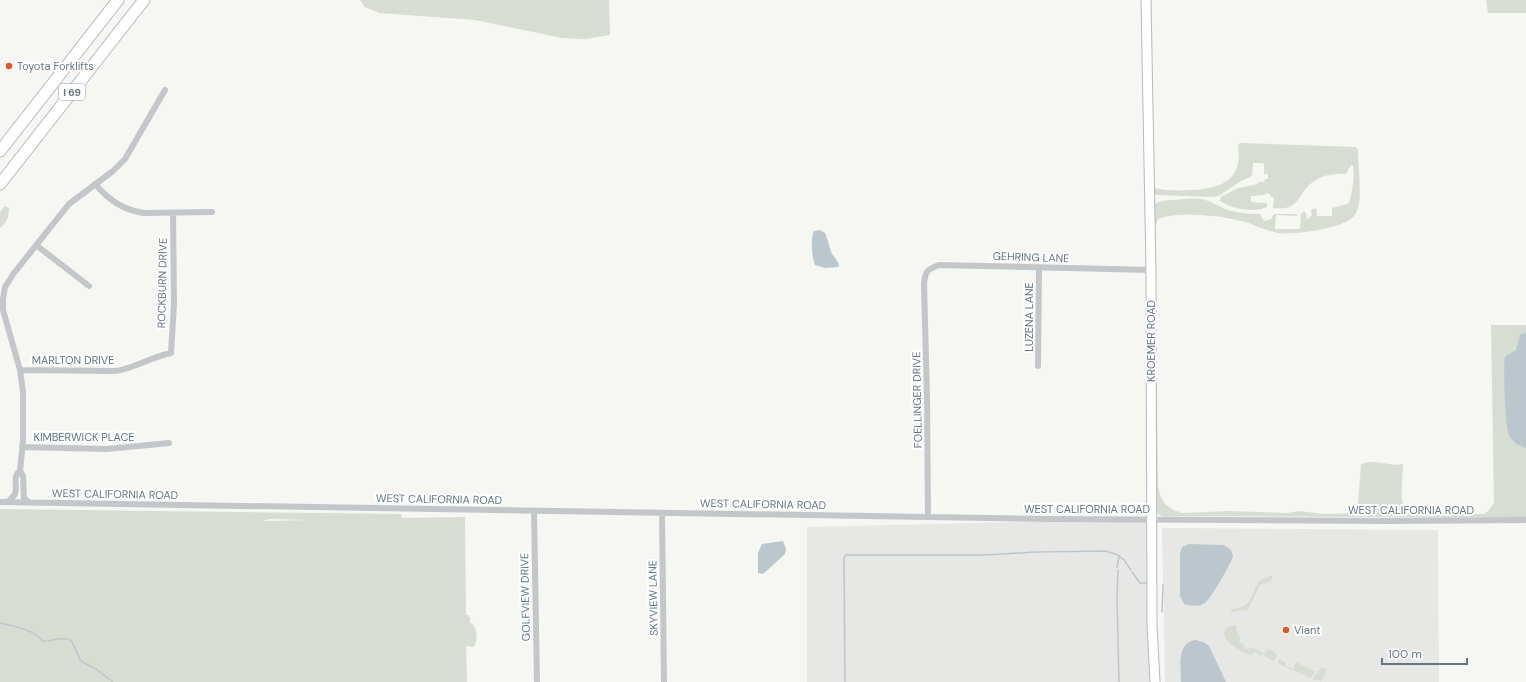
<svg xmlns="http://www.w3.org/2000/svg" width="1526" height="682" font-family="'DM Sans',sans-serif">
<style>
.built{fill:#e7e8e6}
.green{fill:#d7ddd3;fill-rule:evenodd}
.water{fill:#bcc7cd}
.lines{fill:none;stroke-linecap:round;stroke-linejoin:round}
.stream{stroke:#bcc7cd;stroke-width:1.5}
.secondary-casing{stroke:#b5babf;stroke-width:11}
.highway-casing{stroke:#b6b9bc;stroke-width:13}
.street{stroke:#c3c7ca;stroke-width:6}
.secondary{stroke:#fff;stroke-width:9}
.highway{stroke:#fff;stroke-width:11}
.poi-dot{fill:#e9561f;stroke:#fff;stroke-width:1.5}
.labels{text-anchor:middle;stroke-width:4;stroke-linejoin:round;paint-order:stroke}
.shield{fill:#fff;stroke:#929eaa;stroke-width:1}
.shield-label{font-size:10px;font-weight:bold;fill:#647585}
.poi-label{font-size:11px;fill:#647585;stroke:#fff;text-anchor:start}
.street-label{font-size:11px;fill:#647585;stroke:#fff}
</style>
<rect width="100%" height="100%" fill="#f6f6f2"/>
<path class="built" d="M1152,519L1155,682H807V527Z
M1162,528L1438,530L1439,682H1165Z"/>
<path class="green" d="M360,0H609L610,35L585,39L562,38L475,20L379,13L365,7Z
M1486,0H1526V13H1488Z
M1240,143L1356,147L1358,150C1358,163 1362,197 1358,208C1357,213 1353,218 1349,220C1336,229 1294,235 1278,233C1267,231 1256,226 1246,222C1222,216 1181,210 1158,219L1155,227V244L1158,487C1161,502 1168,510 1183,513L1230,511L1287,513L1300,511L1323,514L1354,513L1358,505L1361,464C1374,458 1390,467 1403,464C1403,478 1398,503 1407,514H1420L1435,511L1443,514H1484L1488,511L1494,503L1491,325H1526V518L1169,516H1162L1157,513L1156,506L1153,205C1159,201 1167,200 1174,200C1184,199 1195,197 1205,200C1213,202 1218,206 1225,209C1236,213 1248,214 1260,214L1263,220L1265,221L1271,219L1274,214H1297V216L1276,215L1275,229H1300L1301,214L1304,211L1306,213L1307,220L1312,215L1311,210L1316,208L1317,216H1332V208L1348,204C1352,196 1355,175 1353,166L1351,165L1346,174C1329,173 1314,177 1304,191C1300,197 1296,204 1289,207C1284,209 1278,208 1273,208L1274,197H1270L1271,195L1267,193L1264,195L1251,196V202L1267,203V207C1253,213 1233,209 1220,201L1221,197L1238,188L1255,185L1259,182H1264L1265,179H1268V174H1264V164L1262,163H1253L1252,176L1241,181L1220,195L1214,197L1157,195L1154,194L1152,187C1157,188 1162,190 1167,190C1176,191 1184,190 1193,190C1222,188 1243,180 1238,145Z
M5,206L9,208C9,216 7,223 0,228V212Z
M0,509L401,514L402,518L465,517L466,615H468L470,618V623L473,624C477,631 478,639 474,647L466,646L467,682H0ZM270,519L313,520L262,521Z
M1270,576H1273L1271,581L1258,586L1259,587L1248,610L1231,612V609C1253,609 1250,594 1259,581Z
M1236,625L1238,635L1241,637L1239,642L1244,644L1245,649L1253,648L1264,653L1262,656L1254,652L1252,656C1243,652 1214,639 1228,627Z
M1269,649L1276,653L1277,655L1274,661L1264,656L1266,650L1268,651Z
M1279,659L1286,662L1285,665L1293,669L1296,662L1316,672L1319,668L1310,678L1277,663Z
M1322,667L1327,670L1321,682L1318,679L1316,681L1313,679Z"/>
<path class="water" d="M814,231L820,230L825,233C828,239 830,250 832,254C835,258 837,260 839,265L838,267L825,268L815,265C812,258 810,237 814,231Z
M1526,332V448C1519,446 1512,442 1509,435C1505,426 1503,367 1505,357L1516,350L1520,335Z
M783,541L786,549L785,554L763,574L758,573V553L762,544Z
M1189,544L1224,545L1231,550L1233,557C1229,566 1212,597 1205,603C1200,607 1190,606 1184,604L1180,596V553L1182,547Z
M1196,640L1205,643L1209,646L1226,682H1181C1181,668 1176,642 1196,640Z"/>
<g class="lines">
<path class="stream" d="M1117,567L1119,557
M1118,570L1117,598L1119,682
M1132,572L1140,583H1146
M1162,612L1163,584
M0,623C10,625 38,631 42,641C52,642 59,636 71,640L81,661L96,669L113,682
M845,682L844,558L846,555H986L1036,552L1106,551L1118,555L1124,560L1131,570"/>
<g class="secondary-casing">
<path id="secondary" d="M1146,0L1151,270L1152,625L1155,682"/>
</g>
<g class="highway-casing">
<path id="highway" d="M0,151L118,0
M0,184L144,0"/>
</g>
<path class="street" d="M95,184C109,200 123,210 144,213L212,212
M36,245L89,286
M1038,366L1039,267
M20,370L116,371C135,368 151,357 171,353L174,304L173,213
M22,447L107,449L169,443
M0,502L1049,519L1388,521L1526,520
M8,502C10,500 13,497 15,494C18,486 12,476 20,471
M29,502L24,498L23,476L20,471L23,441V392L20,370L3,310V299L5,287L14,273L69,204L113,171L125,159L165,90
M534,511L537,682
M662,513L664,682
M928,517L927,397L924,284C925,271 928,269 939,265L1151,270"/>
<use href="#secondary" class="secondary"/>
<use href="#highway" class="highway"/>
</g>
<g class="poi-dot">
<circle cx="9" cy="66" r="4"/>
<circle cx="1286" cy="630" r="4"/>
</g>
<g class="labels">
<rect class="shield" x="59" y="84" width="26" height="16" rx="3"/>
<g class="shield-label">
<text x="72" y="96">I 69</text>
</g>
<g class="poi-label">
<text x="17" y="70">Toyota Forklifts</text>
<text x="1294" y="634">Viant</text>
</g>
<g class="street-label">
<text transform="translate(1031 257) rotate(2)" y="4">GEHRING LANE</text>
<text transform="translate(162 283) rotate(-89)" y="4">ROCKBURN DRIVE</text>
<text transform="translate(1029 317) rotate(-90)" y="4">LUZENA LANE</text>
<text transform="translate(1151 341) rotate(-90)" y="4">KROEMER ROAD</text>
<text x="73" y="364">MARLTON DRIVE</text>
<text transform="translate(917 400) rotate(-91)" y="4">FOELLINGER DRIVE</text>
<text x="84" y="441">KIMBERWICK PLACE</text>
<text transform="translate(115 494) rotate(1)" y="4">WEST CALIFORNIA ROAD</text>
<text transform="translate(439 499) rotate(1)" y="4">WEST CALIFORNIA ROAD</text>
<text transform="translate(763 504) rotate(1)" y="4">WEST CALIFORNIA ROAD</text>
<text x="1087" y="513">WEST CALIFORNIA ROAD</text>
<text x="1411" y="514">WEST CALIFORNIA ROAD</text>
<text transform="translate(525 597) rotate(-91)" y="4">GOLFVIEW DRIVE</text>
<text transform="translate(653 598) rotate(-91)" y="4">SKYVIEW LANE</text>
</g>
</g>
<path d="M1382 658v6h85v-6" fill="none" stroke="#647585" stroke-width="2"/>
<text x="1388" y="658" font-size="12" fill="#647585" stroke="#ffffff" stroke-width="3" paint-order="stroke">100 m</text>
</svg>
